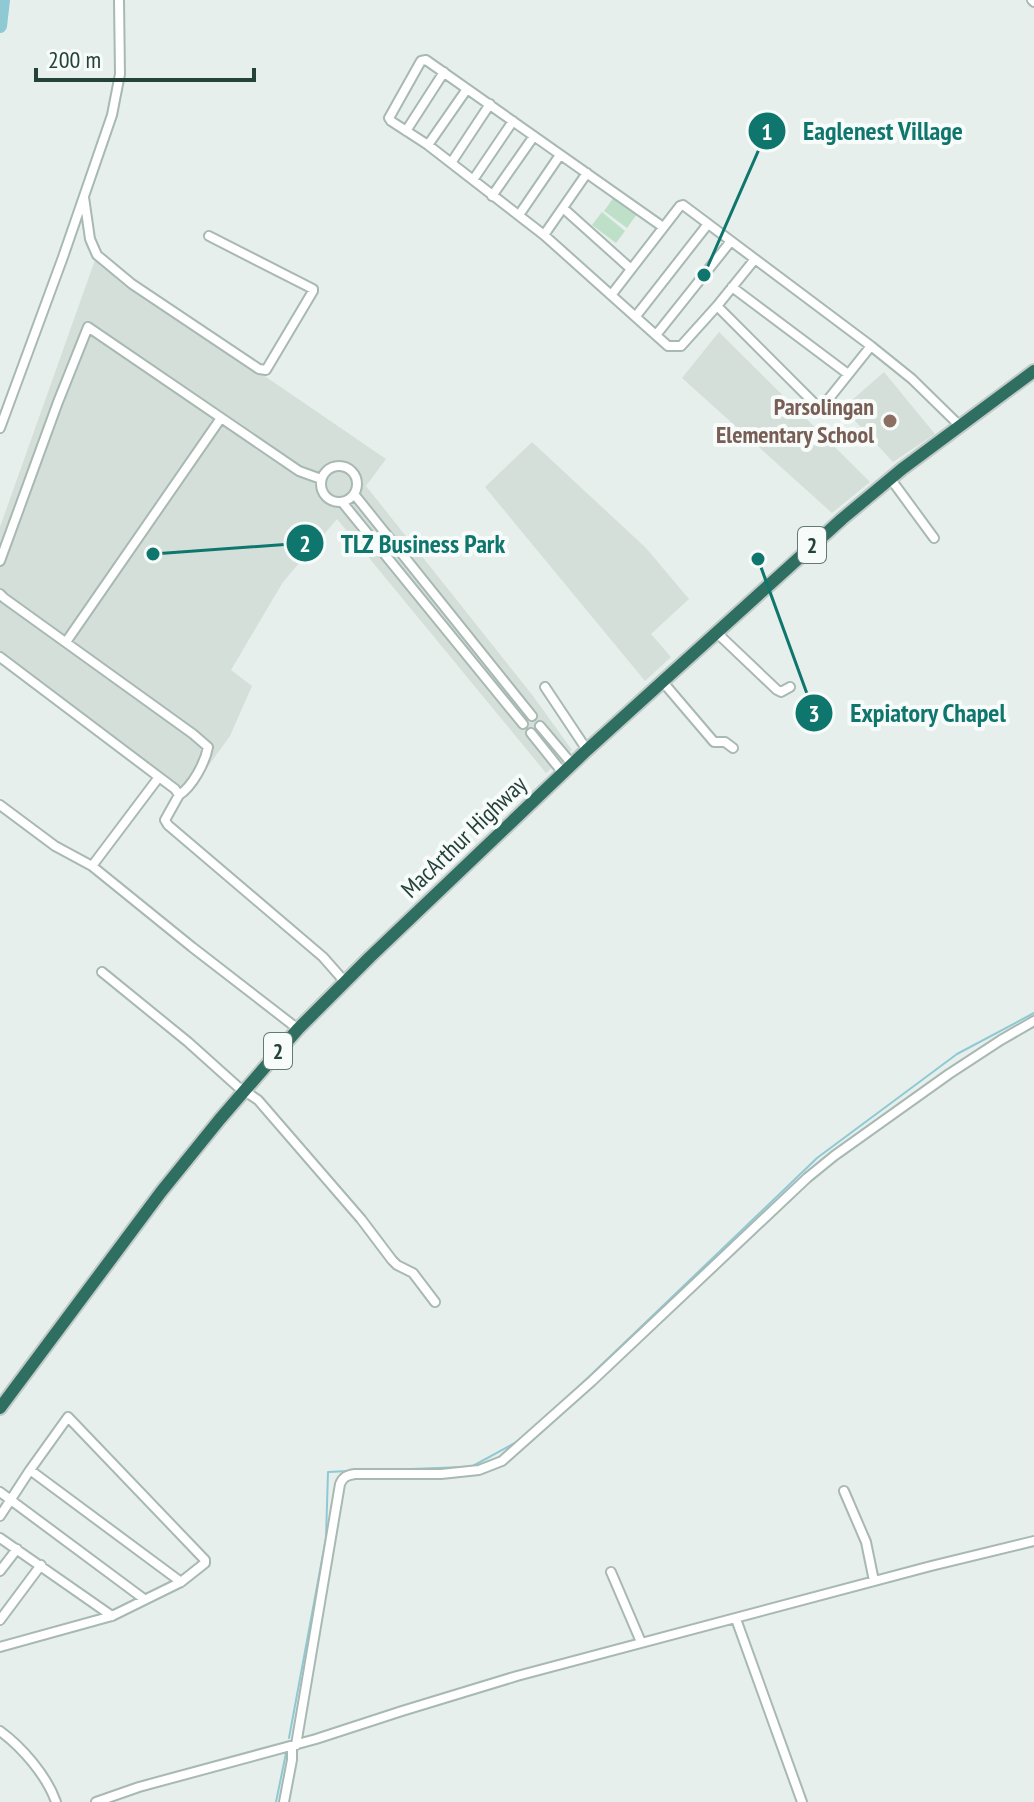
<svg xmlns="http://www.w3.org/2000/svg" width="1034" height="1802" font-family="'PT Sans Narrow',sans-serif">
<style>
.built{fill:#d4dfda}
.green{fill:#bfe0c8}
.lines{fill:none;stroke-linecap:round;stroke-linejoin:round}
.stream{stroke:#8ec9d4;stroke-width:2}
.river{stroke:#8ec9d4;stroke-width:14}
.minor-casing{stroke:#a8b8b2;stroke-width:12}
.highway-casing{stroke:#c2cac8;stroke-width:16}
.minor{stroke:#fff;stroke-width:8}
.highway{stroke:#2f6f62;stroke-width:12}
.education-dot{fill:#8d6e63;stroke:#f7fbf9;stroke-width:3}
.labels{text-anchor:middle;stroke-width:8;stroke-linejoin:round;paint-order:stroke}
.shield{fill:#f7fbf9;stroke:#637a73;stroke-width:2}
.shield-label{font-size:22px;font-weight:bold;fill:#24423a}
.education-label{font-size:24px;font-weight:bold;fill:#785e54;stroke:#f7fbf9;text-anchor:end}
.street-label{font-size:24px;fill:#24423a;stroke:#f7fbf9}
.leader{fill:none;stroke:#0f766e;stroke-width:3}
.callout-dot{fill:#0f766e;stroke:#f7fbf9;stroke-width:3}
.mark-label{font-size:24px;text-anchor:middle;font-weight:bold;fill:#fff}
.callout-label{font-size:26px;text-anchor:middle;font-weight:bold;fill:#0f766e;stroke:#f7fbf9;stroke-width:8;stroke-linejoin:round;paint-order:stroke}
</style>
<rect width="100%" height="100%" fill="#e6efeb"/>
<path class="built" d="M95,260L386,459L366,486L533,696L572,750L546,773L337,519L283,582L231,670L252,686L230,736L187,795L0,654V527Z
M719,332L870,482L832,513L682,378Z
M884,372L935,434L893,462L843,408Z
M532,442L646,548L689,599L651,634L671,657L645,681L485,487Z"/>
<path class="green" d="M614,197L637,214L627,228L604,211Z
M602,212L625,231L616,243L592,225Z"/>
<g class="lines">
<path class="stream" d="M571,1394L817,1158L957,1054L1034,1013
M471,1467L522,1439
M384,1470L465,1467
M289,1738L326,1538L328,1472L349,1471
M276,1802L286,1753"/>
<path class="river" d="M0,26L3,0"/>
<g class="minor-casing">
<path id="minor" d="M1032,0L1034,2
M406,131L444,72
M428,145L467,89
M451,163L490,104
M473,180L513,121
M492,196L534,136
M84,197L90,239L97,255L132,284L259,369L266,370L313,291V289L209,236
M563,208L631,269
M519,215L560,155
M663,227L426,60L421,61L389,118L391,121L428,145L544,235L668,346H681L717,306L755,259
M544,235L587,173
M732,287L848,374
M612,294L680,206L683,205L871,346L912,379L960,426
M717,306L815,404L823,406L871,346
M636,316L708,224
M656,335L731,241
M0,428L63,257L112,115L120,74L119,0
M321 484a18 18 0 1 1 36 0a18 18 0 1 1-36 0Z
M890,478L934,538
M354,494L532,716
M342,502L523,724
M0,561L58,402L88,327L299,471L321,479
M0,594L4,598L193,734L208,747C205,763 192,787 179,795
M716,632L777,690L781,692L790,687
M66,642L221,418
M0,657L159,777L92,866
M662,681L714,742H725L733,748
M545,687L587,750
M540,726L572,764
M531,733L563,773
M159,777L175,789L179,795L165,820L168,825L323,957L345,982
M0,805L55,846L92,866L192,947L298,1029
M102,972L188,1042L237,1086L258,1100L361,1219L392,1260L397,1265L413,1273L435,1302
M30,1470L181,1582
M844,1491L866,1542L874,1581
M0,1492L144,1599
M0,1516L30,1470L68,1417L205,1560V1563L181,1582L112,1616L0,1647
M0,1538L112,1616
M0,1571L17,1549
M611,1572L641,1642
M736,1619L802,1802
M0,1620L41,1565
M0,1731C22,1747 47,1776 56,1802
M296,1745L340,1484C343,1477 347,1475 355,1474H441L479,1470L502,1461L592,1381L807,1178L834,1156L949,1074L1001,1040L1034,1021
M96,1802L139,1787L316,1739L402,1711L517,1676L931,1566L1034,1541
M284,1802L292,1760V1746"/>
</g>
<g class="highway-casing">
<path id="highway" d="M0,1408L161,1192L220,1119L298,1029L370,957L587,750L842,519L902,469L1034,371"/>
</g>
<use href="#minor" class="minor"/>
<use href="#highway" class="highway"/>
</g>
<circle class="education-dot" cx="890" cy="421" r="8"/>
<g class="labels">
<g class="shield">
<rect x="798" y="527" width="28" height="36" rx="6"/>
<rect x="264" y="1033" width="28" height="36" rx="6"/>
</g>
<g class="shield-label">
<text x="812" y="553">2</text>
<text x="278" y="1059">2</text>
</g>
<g class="education-label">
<text x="874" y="415">Parsolingan<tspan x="874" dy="28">Elementary School</tspan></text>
</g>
<g class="street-label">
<text transform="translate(464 837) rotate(-44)" y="8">MacArthur Highway</text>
</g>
</g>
<path class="leader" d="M704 275L767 131M153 554L305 543M758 559L814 713"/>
<g class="callout-dot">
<circle cx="704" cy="275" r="8"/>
<circle cx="153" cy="554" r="8"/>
<circle cx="758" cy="559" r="8"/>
<circle cx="767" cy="131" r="20"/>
<circle cx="305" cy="543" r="20"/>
<circle cx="814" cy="713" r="20"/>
</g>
<g class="mark-label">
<text x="767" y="140">1</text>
<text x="305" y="552">2</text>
<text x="814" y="722">3</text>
</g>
<g class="callout-label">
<text x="883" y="140">Eaglenest Village</text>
<text x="423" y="553">TLZ Business Park</text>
<text x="928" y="722">Expiatory Chapel</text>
</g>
<path d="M36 68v12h218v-12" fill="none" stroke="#24423a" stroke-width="4"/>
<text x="48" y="68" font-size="24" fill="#24423a" stroke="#f7fbf9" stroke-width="6" paint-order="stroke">200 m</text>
</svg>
